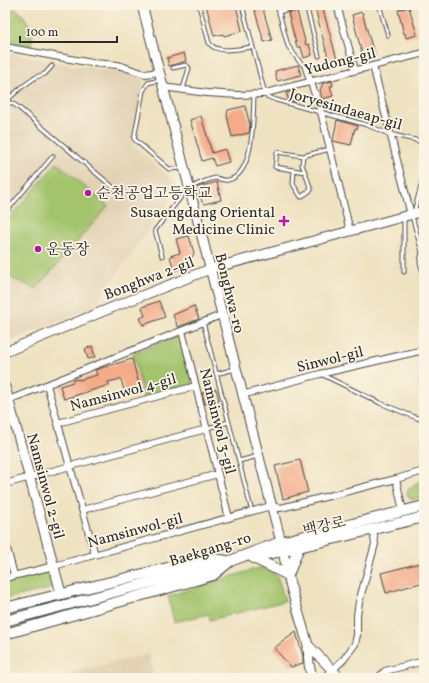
<svg xmlns="http://www.w3.org/2000/svg" width="429" height="683" font-family="Vollkorn,'Noto Serif KR',serif">
<style>
.built{fill:#e2d1b4}
.green{fill:#a3c46d;stroke:#67784c}
.building{fill:#f3ab8a}
.lines{fill:none;stroke-linecap:round;stroke-linejoin:round}
.lane-casing{stroke:#484642;stroke-width:5}
.street-casing{stroke:#484642;stroke-width:8}
.secondary-casing{stroke:#484642;stroke-width:11}
.primary-casing{stroke:#484642;stroke-width:12}
.lane{stroke:#fff;stroke-width:3}
.street{stroke:#fff;stroke-width:6}
.secondary{stroke:#fff;stroke-width:9}
.primary{stroke:#fff;stroke-width:10}
.poi-dot{fill:#b5179e;stroke:#fcf5e5;stroke-width:1.5}
.labels{text-anchor:middle;stroke-width:3.5;stroke-linejoin:round;paint-order:stroke}
.street-label{font-size:15px;fill:#2b2b2b;stroke:#fcf5e5}
.poi-label{font-size:15px;fill:#2b2b2b;stroke:#fcf5e5;text-anchor:start}
</style>
<rect width="100%" height="100%" fill="#fcf5e5"/>
<filter id="ink" filterUnits="userSpaceOnUse"><feTurbulence type="fractalNoise" baseFrequency=".025" numOctaves="2"/><feDisplacementMap in="SourceGraphic" scale="8" xChannelSelector="R" yChannelSelector="G"/><feConvolveMatrix kernelMatrix="1 2 1 2 8 2 1 2 1" color-interpolation-filters="sRGB"/></filter>
<filter id="wash" filterUnits="userSpaceOnUse"><feTurbulence type="fractalNoise" baseFrequency=".012" numOctaves="4" result="noise"/><feDisplacementMap in="SourceGraphic" scale="16" xChannelSelector="R" yChannelSelector="G"/><feGaussianBlur stdDeviation="0.9" result="paint"/><feColorMatrix in="noise" values="0 0 0 0 0 0 0 0 0 0 0 0 0 0 0 0 0 1.4 0 .05"/><feComposite in="paint" operator="in"/></filter>
<g filter="url(#wash)">
<rect width="100%" height="100%" fill="#efe2c1"/>
<path class="built" d="M5,52L52,62L102,70L134,73L144,79L130,143L175,182L167,205L92,308L5,343Z
M149,654L154,678H50L91,668Z"/>
<path class="green" d="M15,9C28,16 35,34 31,47L5,41V11Z
M57,163L108,206L36,289L5,275V224Z
M180,335L193,385L144,398L133,354Z
M422,479H424V497L411,500L407,494L408,490Z
M262,567L277,575L285,601L210,620L209,614L174,622L168,596Z
M51,570L53,584L50,589L5,599V581Z"/>
<g id="blocks">
<path class="building" d="M206,5H236L242,31L224,36L223,34L214,36Z
M262,6L272,40L264,42L254,8Z
M322,6L338,63L330,65L315,8Z
M409,7L417,35L406,38L405,33L404,34L398,10Z
M297,11L306,45L309,44L312,55L304,58L301,47H297L288,13Z
M362,12L374,54L363,57L352,15Z
M184,53L186,61L169,66L167,58Z
M298,65L301,75L277,81L275,71Z
M332,81L333,86H330L333,96L322,99L320,90L323,83Z
M294,91L299,101L295,102L289,100L286,93Z
M245,106L250,125L249,133L232,137L227,116L228,110Z
M201,116L212,153L225,149L229,162L215,166L212,158L202,161L190,120Z
M337,120L358,126L357,129L355,128L351,145L333,141Z
M217,182L221,200L204,204L202,202L198,187Z
M189,236L194,253L188,265L174,271L170,256L180,253L176,239Z
M159,301L165,317L143,325L140,318L145,316L142,307Z
M194,306L199,319L178,327L173,315Z
M92,346L95,357L88,359L85,349Z
M132,359L141,391L126,393L124,390L121,379L108,382L109,385L64,399L60,386L73,382V380L79,379V380L97,375L95,370Z
M216,389L219,400L205,404L202,393Z
M300,460L308,492L283,499L275,466Z
M424,562V582L386,593L381,573Z
M296,632L303,656V663L291,667L274,648Z"/>
</g>
</g>
<g filter="url(#ink)">
<use href="#blocks" fill-opacity="0" stroke="#484642" stroke-width="1"/>
<g class="lines">
<g class="lane-casing">
<path id="lane" d="M199,5L209,43C218,55 240,48 253,47
M242,5L265,94
M277,5L288,46L299,61L306,68
M306,5L319,56
M379,5L388,35
M279,12L302,5
M173,68L186,65L189,68L183,89
M159,80L148,83L143,91L134,139L169,169L183,168
M264,95L276,100L367,125L389,134L424,142
M5,102L22,87L36,77L45,74L52,66
M5,103H12L18,107L115,189
M303,156L302,165L305,172L275,167L277,152L303,156L330,149
M294,170L293,184L301,197L311,190L305,172
M414,212L424,175
M5,213L53,156
M412,216L422,252L420,263L424,275
M404,218V272
M162,256L155,230C162,222 184,191 190,188C195,185 212,178 216,178C221,179 223,181 228,180C255,175 253,115 254,94
M203,322L252,512
M216,374L235,369
M321,374L380,403L417,418L424,420
M422,380L424,393
M207,428L229,422
M239,461L258,456"/>
</g>
<g class="street-casing">
<path id="street" d="M337,5L355,70
M5,47L92,63L118,65L145,74L159,72
M373,66L411,215
M306,68L321,112L350,231
M163,87L207,93L238,95L262,94L424,53
M182,331L229,518
M47,385L95,555
M242,395L320,374L424,350
M6,401L221,315
M58,423L196,386
M5,484L206,429
M82,510L218,474
M403,511L396,479L424,471
M5,541L14,575
M5,578L54,566L271,506L280,508L285,507L396,479
M324,678L344,659L355,644L357,635V615L359,602L375,544L373,530
M378,678L385,671L424,661"/>
</g>
<g class="secondary-casing">
<path id="secondary" d="M5,5H6
M142,5L281,542L290,584L308,645L309,664L312,678
M5,352L111,308L210,269L424,211
M5,387L61,593
M308,645L340,678"/>
</g>
<g class="primary-casing">
<path id="primary" d="M255,556L282,551L424,517
M252,557L288,575L299,547
M5,608L208,558L226,561
M5,621L227,562
M5,634L213,575L230,561L281,542L424,506"/>
</g>
<use href="#lane" class="lane"/>
<use href="#street" class="street"/>
<use href="#secondary" class="secondary"/>
<use href="#primary" class="primary"/>
</g>
</g>
<g class="poi-dot">
<circle cx="88" cy="193" r="4"/>
<path d="M282 215h4v4h4v4h-4v4h-4v-4h-4v-4h4z"/>
<circle cx="38" cy="249" r="4"/>
</g>
<g class="labels">
<g class="street-label">
<text transform="translate(340 61) rotate(-14)" y="5">Yudong-gil</text>
<text transform="translate(346 109) rotate(16)" y="5">Joryesindaeap-gil</text>
<text transform="translate(149 278) rotate(-21)" y="5">Bonghwa 2-gil</text>
<text transform="translate(230 293) rotate(76)" y="5">Bonghwa-ro</text>
<text transform="translate(330 359) rotate(-14)" y="5">Sinwol-gil</text>
<text transform="translate(123 392) rotate(-15)" y="5">Namsinwol 4-gil</text>
<text transform="translate(218 421) rotate(76)" y="5">Namsinwol 3-gil</text>
<text transform="translate(46 486) rotate(75)" y="5">Namsinwol 2-gil</text>
<text transform="translate(324 526) rotate(-13)" y="5">백강로</text>
<text transform="translate(135 530) rotate(-15)" y="5">Namsinwol-gil</text>
<text transform="translate(210 549) rotate(-17)" y="5">Baekgang-ro</text>
</g>
<g class="poi-label">
<text x="96" y="198">순천공업고등학교</text>
<text x="275" y="217" text-anchor="end">Susaengdang Oriental<tspan x="275" dy="17">Medicine Clinic</tspan></text>
<text x="46" y="254">운동장</text>
</g>
</g>
<rect width="429" height="683" fill="none" stroke="#fcf5e5" stroke-width="20"/>
<path d="M20 36v6h97v-6" fill="none" stroke="#2b2b2b" stroke-width="2"/>
<text x="26" y="36" font-size="12" fill="#2b2b2b" stroke="#fcf5e5" stroke-width="3" paint-order="stroke">100 m</text>
</svg>
